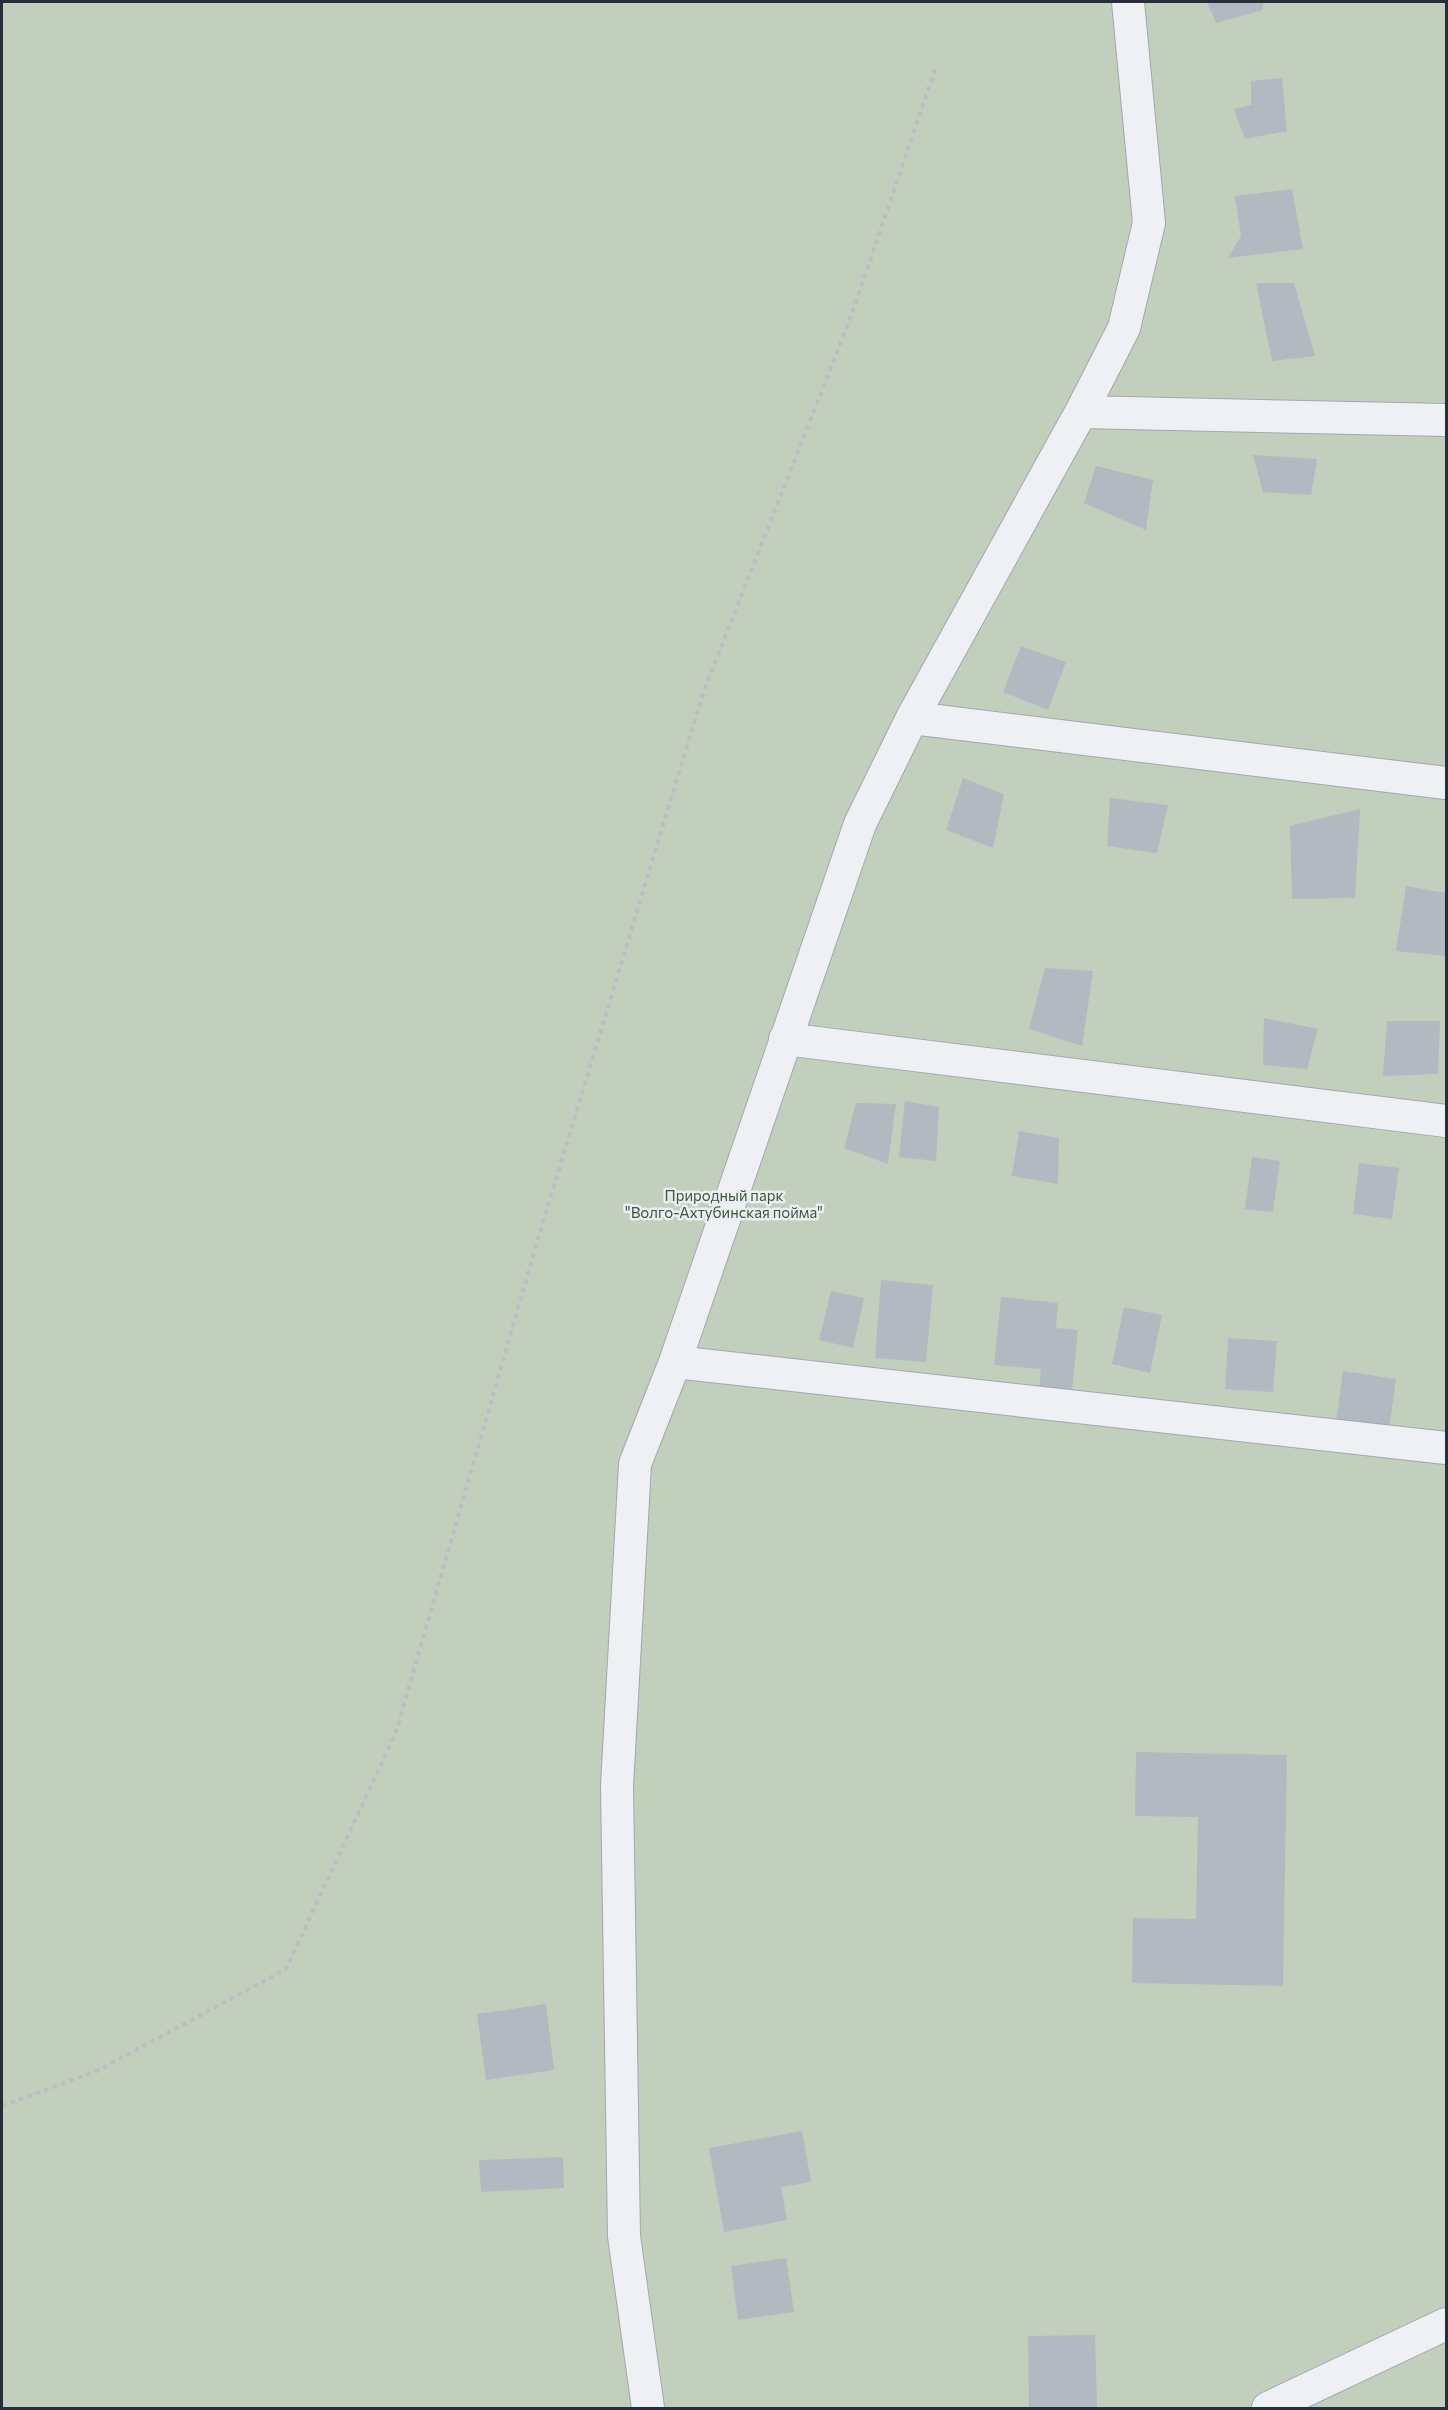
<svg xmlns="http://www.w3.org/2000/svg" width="1448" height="2410" font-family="Commissioner,sans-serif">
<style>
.green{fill:#c2cfbd}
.building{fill:#b3b9c1}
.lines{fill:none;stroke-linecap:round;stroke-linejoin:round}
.street-casing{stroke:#a2a7ae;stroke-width:34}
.path{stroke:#babec4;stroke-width:4;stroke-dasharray:4.5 4.5;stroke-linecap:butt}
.street{stroke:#eef0f4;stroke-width:32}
.labels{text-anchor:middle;stroke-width:5;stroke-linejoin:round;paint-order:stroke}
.park-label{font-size:15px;fill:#3b5535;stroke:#ebeef3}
</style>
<rect width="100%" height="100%" fill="#dce0e5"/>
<path class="green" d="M2,2H1446V2408H2Z"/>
<path class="building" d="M1207,2H1263V10L1216,23Z
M1282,78L1287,131L1245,139L1234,109L1251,105V81Z
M1292,189L1303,249L1228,258L1241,236L1235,196Z
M1256,283H1294L1315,356L1272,361Z
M1253,455L1317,459L1311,495L1263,492Z
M1096,466L1153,480L1146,530L1084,503Z
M1021,646L1066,662L1048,710L1003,692Z
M963,778L1004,794L993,848L946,830Z
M1110,798L1168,805L1157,853L1107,846Z
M1360,809L1355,898L1292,899L1290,826Z
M1406,886L1446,893V956L1396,951Z
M1045,968L1093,971L1082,1046L1029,1029Z
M1264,1018L1318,1029L1307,1069L1263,1065Z
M1387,1021H1440L1438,1074L1383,1076Z
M905,1101L939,1107L936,1161L899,1157Z
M856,1103L896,1104L888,1164L844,1148Z
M1019,1131L1059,1138L1058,1184L1012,1176Z
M1252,1157L1280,1161L1273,1212L1245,1209Z
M1359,1163L1399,1168L1392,1219L1353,1214Z
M881,1280L933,1285L926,1362L875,1358Z
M831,1291L864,1298L853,1348L819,1340Z
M1001,1297L1058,1303L1056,1328L1078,1330L1072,1392L1039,1389L1041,1369L994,1365Z
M1124,1307L1162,1315L1150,1373L1112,1364Z
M1228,1338L1277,1341L1273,1392L1225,1389Z
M1343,1371L1396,1379L1389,1430L1336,1422Z
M1136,1752L1287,1755L1283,1986L1132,1983L1133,1918L1196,1919L1198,1817L1135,1816Z
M546,2004L554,2070L486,2080L477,2014Z
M802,2131L811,2182L781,2187L787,2220L724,2232L709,2148Z
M563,2157L564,2188L481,2192L479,2160Z
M786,2258L794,2312L738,2320L731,2266Z
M1095,2335L1097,2408H1029L1028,2336Z"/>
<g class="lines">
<g class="street-casing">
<path id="street" d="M1081,412L1446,420
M912,718L1446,783
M785,1039L1446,1121
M675,1362L1446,1448
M648,2408L624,2236L617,1786L635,1464L675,1362L860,824L912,718L1081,412L1124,328L1149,223L1128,2
M1268,2408L1446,2324"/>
</g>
<path class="path" d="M2,2106L99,2070L286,1969L396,1732L540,1232L703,693L849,322L936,67"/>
<use href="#street" class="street"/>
</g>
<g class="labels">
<g class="park-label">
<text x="724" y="1201">Природный парк<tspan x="724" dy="17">"Волго-Ахтубинская пойма"</tspan></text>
</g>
</g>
<rect width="1448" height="2410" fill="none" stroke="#272e3a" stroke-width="6"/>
</svg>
